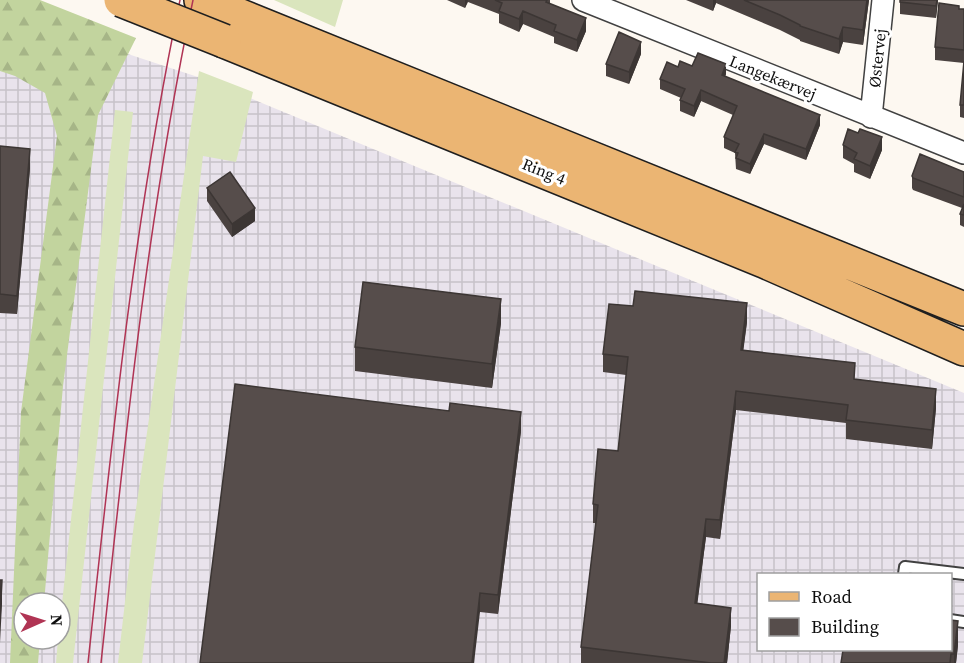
<svg xmlns="http://www.w3.org/2000/svg" width="964" height="663" font-family="'Source Serif 4',serif">
<style>
.industrial{fill:url(#industrial-grid);fill-rule:evenodd}
.grass{fill:#dae5bd}
.forest{fill:url(#forest-firs)}
.lines{fill:none;stroke-linecap:round;stroke-linejoin:round}
.service-casing{stroke:#414141;stroke-width:14}
.minor-casing{stroke:#414141;stroke-width:24}
.primary-casing{stroke:#1f1f1f;stroke-width:36}
.service{stroke:#fff;stroke-width:10}
.minor{stroke:#fff;stroke-width:21}
.primary{stroke:#ebb573;stroke-width:33}
.tram{stroke:#b03454;stroke-width:1.5}
.primary-bridge-casing{stroke:#1f1f1f;stroke-width:36;stroke-linecap:butt}
.primary-bridge{stroke:#ebb573;stroke-width:33}
.wall{fill:#4a4240}
.shaded-wall{fill:#3c3634}
.building{fill:#564d4b;stroke:#3c3634;stroke-width:1.5}
.labels{text-anchor:middle;stroke-width:6;stroke-linejoin:round;paint-order:stroke}
.street-label{font-size:16px;fill:#0e0e0e;stroke:#fff}
</style>
<defs>
<pattern id="industrial-grid" width="8" height="8" patternUnits="userSpaceOnUse" patternTransform="scale(1.5)"><rect width="8" height="8" fill="#e9e3ec"/><path d="M0 4h8M4 0v8" fill="none" stroke="#c7c2c9"/></pattern>
<pattern id="forest-firs" width="22" height="20" patternUnits="userSpaceOnUse" patternTransform="scale(1.5)"><rect width="22" height="20" fill="#c2d49e"/><path d="M5 1l3.5 6h-7zM16 11l3.5 6h-7z" fill="#a6b587"/></pattern>
</defs>
<rect width="100%" height="100%" fill="#fdf8f1"/>
<path class="industrial" d="M0,12L204,79L964,393V663H0ZM758,574H950V650H758ZM24,603H60V639H24Z"/>
<path class="grass" d="M274,0H343L335,27Z
M199,71L253,92L236,162L203,156L142,663H118L134,523Z
M115,110L133,112L73,663H56L58,639H60V622Z"/>
<path class="forest" d="M0,0H40L136,38L98,115L63,386L44,603H24V639H40L38,663H10L21,412L57,136L45,93L15,76L0,71Z"/>
<g class="lines">
<g class="service-casing">
<path id="service" d="M904,574L905,567L964,574
M950,620L964,622"/>
</g>
<g class="minor-casing">
<path id="minor" d="M583,0L964,153
M871,117L883,0"/>
</g>
<g class="primary-casing">
<path id="primary" d="M201,0L964,309
M224,41L764,261L964,349"/>
</g>
<use href="#service" class="service"/>
<use href="#minor" class="minor"/>
<use href="#primary" class="primary"/>
<path class="tram" d="M88,663C112,441 134,219 180,0
M101,663C125,441 147,219 193,0"/>
<g class="primary-bridge-casing">
<path id="primary-bridge" d="M121,0L224,41"/>
</g>
<use href="#primary-bridge" class="primary-bridge"/>
</g>
<path class="wall" d="M447,0H550V4L586,31L577,52L554,43V37L523,24L519,32L501,24L499,23V14L468,2L465,8Z
M686,0H869L863,45L843,42L839,54L800,41V40L780,30L716,3L713,11Z
M900,0H938L936,18L900,14Z
M959,9H964V118L960,117V105L964,63L935,60V47Z
M641,54L629,84L606,76V64Z
M692,66L726,74L725,76L820,125L806,160L764,144L750,174L736,169L735,153L724,148V137L733,115L701,101L694,117L680,111V100L681,98L660,89V79L678,67Z
M843,145L882,150L870,179L854,172V164L843,158Z
M0,146L30,168L17,314L0,313Z
M964,172V227L960,225V214L962,208L913,190L912,188V176Z
M207,188L255,221L232,237L207,201Z
M747,322L743,350L855,379L936,408L932,449L846,439V423L736,410L720,539L706,537L697,603L731,626L727,663H581V647L596,523H593V504L618,451L626,375L603,372V354Z
M501,323L492,388L355,371V347Z
M521,431L498,614L480,612L200,663Z
M958,645L956,663H841Z"/>
<path class="shaded-wall" d="M465,0H468L465,8Z
M713,0H716V3L713,11Z
M867,0H869L863,45V30Z
M937,0H938L936,18V6Z
M523,11V24L519,32V19Z
M586,18V31L577,52V40Z
M843,27V42L839,54V39Z
M641,42V54L629,84V72Z
M726,64V74L722,85V75Z
M701,90V101L694,117V106Z
M820,115V125L806,160V149Z
M764,134V144L750,174V164Z
M882,137V150L870,179V166Z
M30,149V168L17,314V296Z
M255,208V221L232,237V224Z
M501,299V323L492,388V364Z
M747,303V322L741,369V350Z
M936,389V408L932,449V430Z
M736,391V410L720,539V520Z
M521,412V431L498,614V595Z
M706,519V537L695,622V603Z
M2,580V604L0,643V619Z
M480,593V612L474,663H472Z
M731,608V626L727,663H724Z
M958,621V645L956,663H954V654Z"/>
<path class="building" d="M495,0H547L546,2L586,18L577,40L554,31L556,25L523,11L519,19L501,12L499,11L502,3Z
M744,0H867L863,30L843,27L839,39L800,26V25L780,15Z
M900,0H937L936,6L900,2Z
M939,3L959,6V9H964V50L935,47Z
M619,32L641,42L629,72L606,64Z
M698,53L726,64L722,75L820,115L806,149L764,134L750,164L736,158L738,153L735,152L739,144L724,137L737,106L701,90L694,106L680,100L685,89L660,79L667,62L678,67L680,61L692,66Z
M964,61V105H960Z
M848,129L858,133L860,129L882,137L870,166L854,159L857,153L843,145Z
M0,146L30,149L17,296L0,294Z
M920,154L964,172V197L913,178L912,176Z
M230,172L255,208L232,224L207,188Z
M964,204V215L960,214Z
M363,282L501,299L492,364L355,347Z
M635,291L747,303L741,350L855,363L854,379L936,389L932,430L846,420L848,405L736,391L720,520L706,519L695,603L731,608L724,663H711L581,647L598,505L593,504L598,449L618,451L628,357L603,354L609,304L633,306Z
M235,384L449,411L450,403L521,412L498,595L480,593L472,663H200Z
M0,580H2L0,619Z
M951,620L958,621L954,654H951L950,663H841L843,650H951Z"/>
<g class="labels">
<g class="street-label">
<text transform="translate(877 58) rotate(-84)" y="6">Østervej</text>
<text transform="translate(773 77) rotate(22)" y="6">Langekærvej</text>
<text transform="translate(544 171) rotate(22)" y="6">Ring 4</text>
</g>
</g>
<rect x="757" y="573" width="195" height="78" fill="#ffffff" stroke="#9f9f9f" stroke-width="1.5"/>
<rect x="769" y="592" width="30" height="9" fill="#ebb573" stroke="#9f9f9f" stroke-width="1.5"/>
<text x="811" y="603" font-size="18" fill="#0e0e0e">Road</text>
<rect x="769" y="618" width="30" height="18" fill="#564d4b" stroke="#9f9f9f" stroke-width="1.5"/>
<text x="811" y="633" font-size="18" fill="#0e0e0e">Building</text>
<g transform="translate(42 621) rotate(87)"><circle r="28" fill="#ffffff" stroke="#9f9f9f" stroke-width="1.5"/>
<path d="M0-4.5L10 22L0 15L-10 22Z" fill="#b03454"/>
<text y="-9" font-size="16" font-weight="bold" text-anchor="middle" fill="#0e0e0e">N</text>
</g>
</svg>
